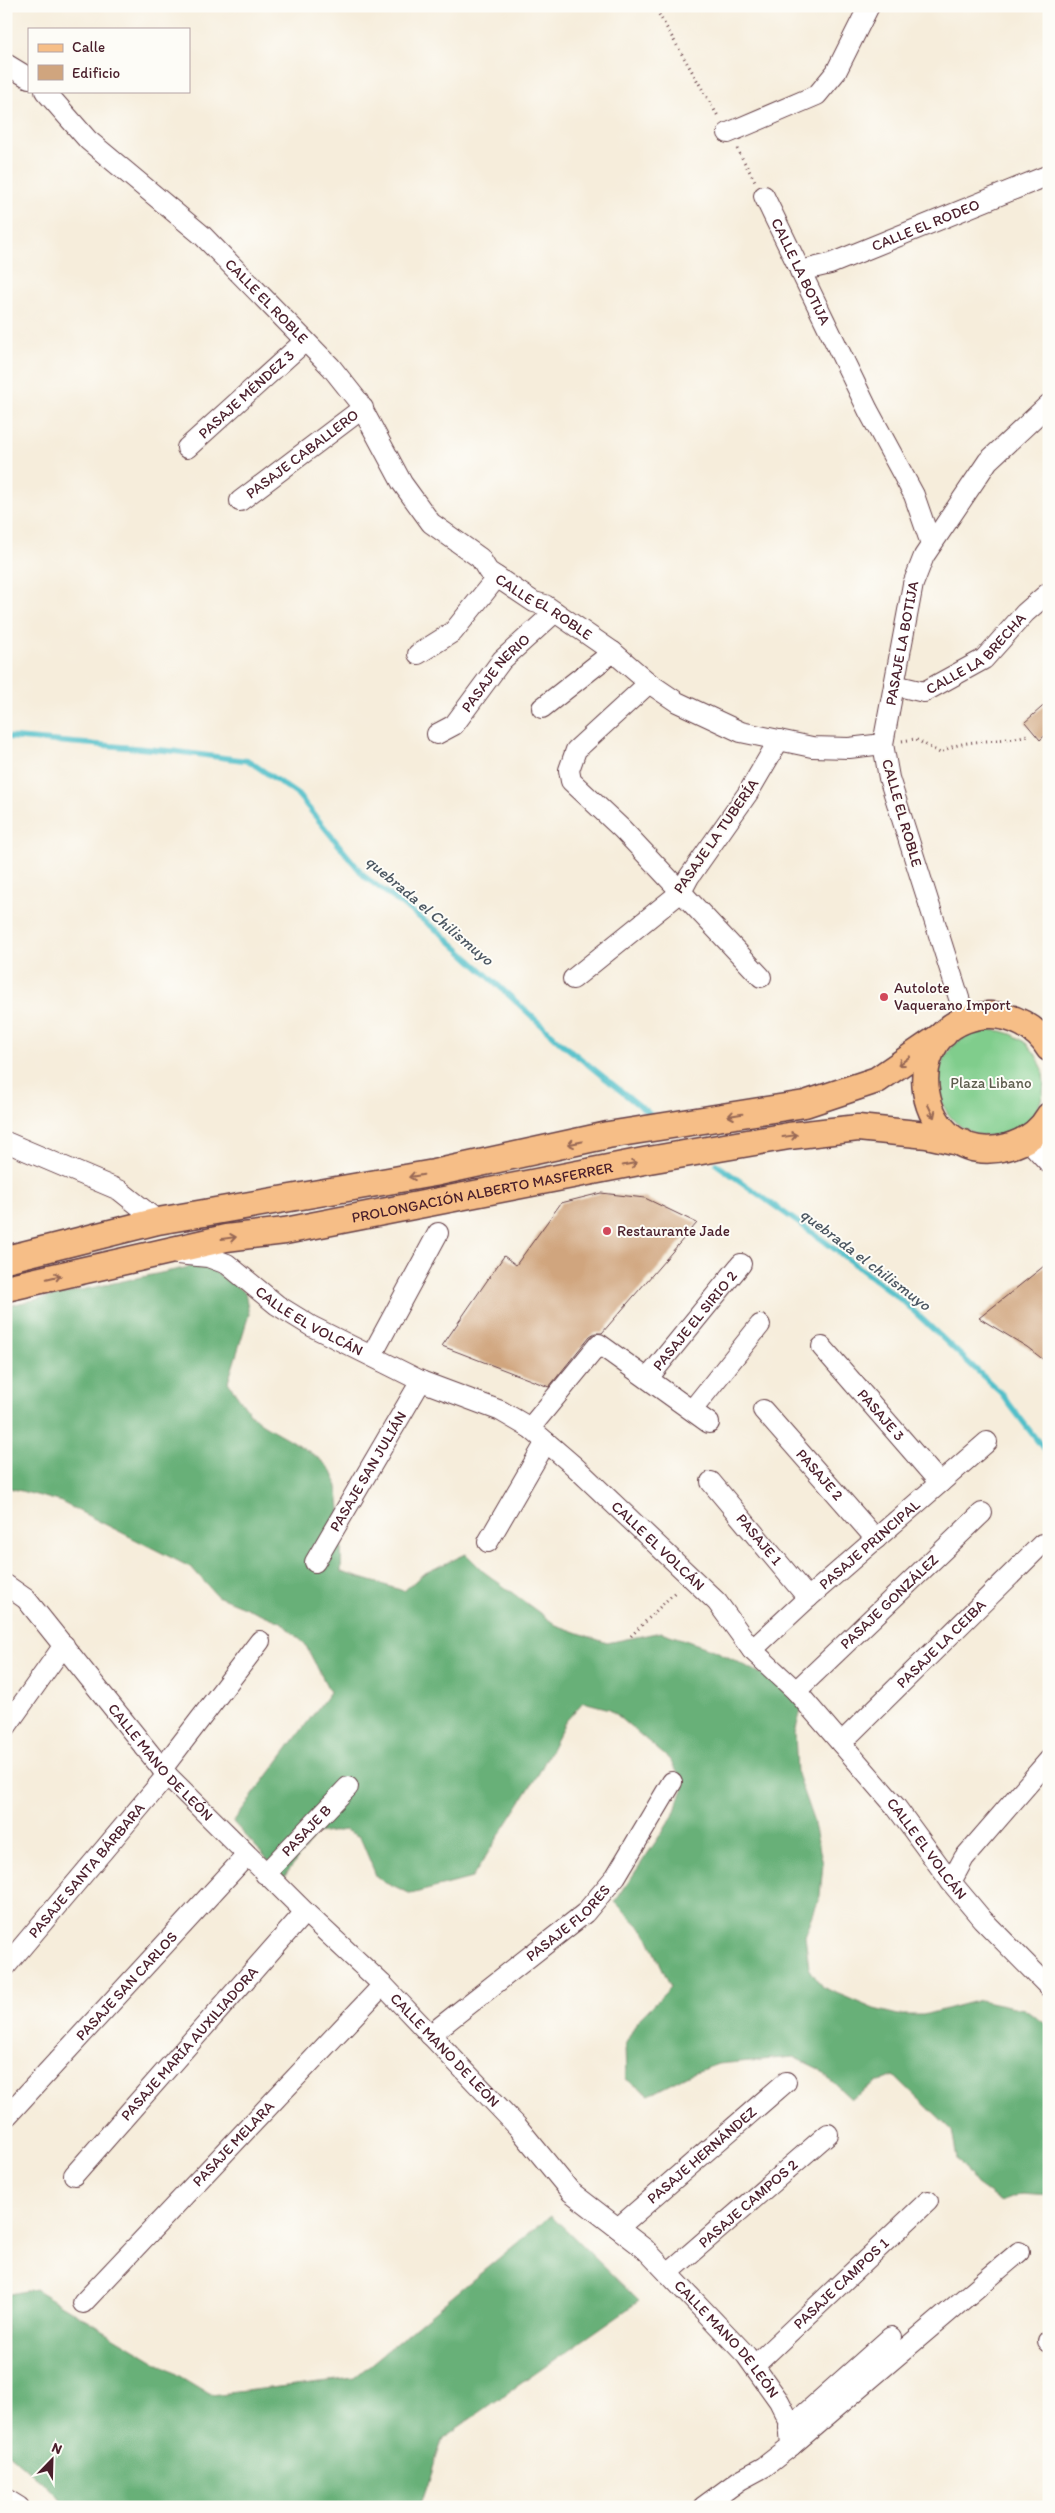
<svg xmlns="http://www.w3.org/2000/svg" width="1055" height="2513" font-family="Itim,sans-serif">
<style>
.green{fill:#80cd8c;stroke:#65765c}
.forest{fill:#68b078;stroke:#596852}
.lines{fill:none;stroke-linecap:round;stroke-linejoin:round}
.stream{stroke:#51bfc9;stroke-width:5.5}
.building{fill:#d0a57e}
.minor-casing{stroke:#643e45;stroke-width:22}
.major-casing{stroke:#643e45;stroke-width:29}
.path{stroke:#643e45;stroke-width:3;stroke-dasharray:1 4;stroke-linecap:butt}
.minor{stroke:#fff;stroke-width:20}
.major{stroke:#f6be87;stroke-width:26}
.oneway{stroke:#976754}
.poi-dot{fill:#d1495b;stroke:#fdfcf7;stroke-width:2}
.labels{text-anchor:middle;stroke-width:4;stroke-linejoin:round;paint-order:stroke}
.street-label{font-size:15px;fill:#4a1f2b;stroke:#fdfcf7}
.poi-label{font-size:15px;fill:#4a1f2b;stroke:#fdfcf7;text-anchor:start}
.park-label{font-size:15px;fill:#5d5c4d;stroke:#fdfcf7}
.water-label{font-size:16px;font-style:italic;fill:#4c5762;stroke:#fdfcf7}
</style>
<rect width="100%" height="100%" fill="#fdfcf7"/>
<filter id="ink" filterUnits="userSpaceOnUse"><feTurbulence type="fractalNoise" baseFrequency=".02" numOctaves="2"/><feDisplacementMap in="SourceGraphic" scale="10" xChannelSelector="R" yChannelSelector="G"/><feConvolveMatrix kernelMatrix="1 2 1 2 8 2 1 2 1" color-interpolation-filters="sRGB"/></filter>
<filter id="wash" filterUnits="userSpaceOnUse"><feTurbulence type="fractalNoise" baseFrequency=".0096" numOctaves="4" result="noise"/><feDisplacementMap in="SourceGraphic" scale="20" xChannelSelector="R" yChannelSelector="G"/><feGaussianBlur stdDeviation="1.12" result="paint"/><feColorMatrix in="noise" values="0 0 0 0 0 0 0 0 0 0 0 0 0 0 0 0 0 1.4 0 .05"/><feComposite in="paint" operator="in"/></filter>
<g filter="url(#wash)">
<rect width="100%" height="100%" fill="#f6eddb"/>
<path class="green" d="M938 1083a53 53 0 1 1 106 0a53 53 0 1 1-106 0Z"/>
<path class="forest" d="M203,1264L245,1292L249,1314L228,1382C236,1393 250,1416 261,1423C279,1435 323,1455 333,1474C342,1491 342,1551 341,1572L404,1591L423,1574L466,1554L484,1572L556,1625L607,1643L661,1632L714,1650L776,1681L802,1706L795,1733L797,1774L813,1820L823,1864L820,1896L805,1936L809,1968L822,1987L874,2009L898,2015H923L980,2000L1024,2009L1049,2027V2196L1022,2194L1001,2202L977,2185L957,2159L952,2131L894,2075L877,2082L851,2099L819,2069L794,2057L718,2064L690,2074L649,2095L626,2079L625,2045L637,2021L671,1987L646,1933L615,1902L673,1816L685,1784L669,1759L610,1709L583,1702L565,1722L539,1773L472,1878L411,1894L377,1878L360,1837L345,1830L316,1834L284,1877L233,1822L330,1692L305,1644L281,1622L217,1596L192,1568L59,1501L6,1487V1306Z
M551,2215L639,2301L443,2438L420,2507H70L6,2451V2295L35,2289L211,2395L354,2378Z"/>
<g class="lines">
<path class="stream" d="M6,737L172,751L249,761L298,795L365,877L442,934L560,1042L651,1115
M716,1164L824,1241L904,1302L1001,1393L1049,1456"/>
</g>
<g id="blocks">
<path class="building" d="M1049,701V732L1040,740L1025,722Z
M601,1193L645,1198L697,1223L602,1333H595L590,1336L549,1387L442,1346L504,1256L516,1265L561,1203Z
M1049,1262V1364L1027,1347L979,1318Z"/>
</g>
</g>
<g filter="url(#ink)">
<use href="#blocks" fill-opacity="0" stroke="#643e45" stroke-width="1"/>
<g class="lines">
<g class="minor-casing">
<g id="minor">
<path d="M6,64L29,78"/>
<path id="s1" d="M45,91L88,140L203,236L331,367L358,401L402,483L431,523L480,558L488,571L534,602L545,605L613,652L649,683L677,702L741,732L812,747L849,748L883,744"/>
<path d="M728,133L817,95L836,72L869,6"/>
<path id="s2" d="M764,196L868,410L914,495L931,544"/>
<path id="s3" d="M800,271L830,264L1049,175"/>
<path id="s4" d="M187,448L305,341"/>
<path id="s5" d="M240,501L363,408"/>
<path d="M418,654L453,632L497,577"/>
<path d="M649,683L576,750L569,770L571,781L622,829L761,977"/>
<path id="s6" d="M894,685L924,692L984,659L1025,613L1049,592"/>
<path d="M542,708L613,652"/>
<path id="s7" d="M437,734L454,725L502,660L555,612"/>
<path d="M573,979L681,892L689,877L748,793L779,740"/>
<path id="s8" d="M966,1020L889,778L883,744L913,584L924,556L988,461L1049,404"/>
<path d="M1027,1139L1049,1163"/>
<path d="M6,1142L119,1190L158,1221"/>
<path id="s9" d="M177,1254L208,1257L227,1264L277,1305L311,1326L421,1381L501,1411L530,1428L574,1466L717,1602L752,1650L796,1691L896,1807L951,1882L982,1919L1049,1987"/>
<path id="s10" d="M822,1347L940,1483"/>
<path d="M372,1355L438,1233"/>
<path id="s11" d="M648,1378L741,1264"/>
<path d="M692,1410L760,1325"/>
<path id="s12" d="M763,1410L876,1539"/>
<path d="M530,1428L599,1344L709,1423"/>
<path id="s13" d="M711,1482L808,1598"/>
<path d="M488,1542L546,1442"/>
<path id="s14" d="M315,1562L421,1381"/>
<path id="s15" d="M6,1585L26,1599L167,1775L305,1912L383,1985L517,2126L571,2192L645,2249L746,2355L779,2401L789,2421L791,2446L764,2467L740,2480L703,2507"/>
<path id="s16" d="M752,1650L808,1598L987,1442"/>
<path id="s17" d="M796,1691L982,1513"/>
<path d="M6,1727L64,1645"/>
<path id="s18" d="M841,1743L1042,1544"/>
<path d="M162,1769L260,1641"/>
<path id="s19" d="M265,1874L348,1787"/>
<path d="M951,1882L964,1858L1049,1760"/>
<path id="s20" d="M6,1966L167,1775"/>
<path id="s21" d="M430,2035L585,1913L616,1876L672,1782"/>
<path id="s22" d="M6,2117L247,1855"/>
<path id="s23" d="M74,2175L305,1912"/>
<path id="s24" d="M618,2228L786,2082"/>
<path id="s25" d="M668,2273L828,2134"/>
<path id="s26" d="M83,2303L383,1985"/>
<path d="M1048,2341L1049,2342"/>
<path id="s27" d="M754,2366L928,2201"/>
<path d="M789,2428L891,2337"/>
<path d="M791,2446L1019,2252"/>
<path d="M6,2499L19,2507"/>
</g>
</g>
<g class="major-casing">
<g id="major">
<path d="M1049,1048C1037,1028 1012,1014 988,1015C889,1022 916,1171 1007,1147C1025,1142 1040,1132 1049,1116"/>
<path d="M6,1259L158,1221L434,1173L608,1135L805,1104L877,1080L944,1034"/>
<path id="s28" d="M6,1288L226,1238L285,1231L649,1160L789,1136L858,1128L927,1135L963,1143"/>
</g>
</g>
<path class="path" d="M654,6L719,118
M737,149L755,181
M902,741L915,739L940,753C963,737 998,744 1027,735
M631,1636L677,1590"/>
<use href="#minor" class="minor"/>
<use href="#major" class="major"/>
</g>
<defs><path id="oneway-shaft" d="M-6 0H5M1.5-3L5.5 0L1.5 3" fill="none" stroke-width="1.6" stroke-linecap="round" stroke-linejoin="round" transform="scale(1.25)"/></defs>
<g class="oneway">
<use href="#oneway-shaft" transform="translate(904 1061) rotate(142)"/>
<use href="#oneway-shaft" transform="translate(931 1111) rotate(64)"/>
<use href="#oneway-shaft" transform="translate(735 1115) rotate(171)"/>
<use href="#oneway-shaft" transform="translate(790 1136) rotate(-8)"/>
<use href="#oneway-shaft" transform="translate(575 1143) rotate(168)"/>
<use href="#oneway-shaft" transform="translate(630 1164) rotate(-11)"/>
<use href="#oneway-shaft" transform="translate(416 1176) rotate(170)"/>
<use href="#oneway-shaft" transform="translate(229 1238) rotate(-8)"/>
<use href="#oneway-shaft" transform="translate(54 1277) rotate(-13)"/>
</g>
</g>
<g class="poi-dot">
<circle cx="884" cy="997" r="5"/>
<circle cx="607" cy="1231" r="5"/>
</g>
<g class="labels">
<g class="street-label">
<text dy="5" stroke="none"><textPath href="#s3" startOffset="134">CALLE EL RODEO</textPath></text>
<text dy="5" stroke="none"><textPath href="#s2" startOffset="84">CALLE LA BOTIJA</textPath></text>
<text dy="5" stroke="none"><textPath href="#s1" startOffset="306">CALLE EL ROBLE</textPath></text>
<text dy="5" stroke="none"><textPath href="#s4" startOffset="80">PASAJE MÉNDEZ 3</textPath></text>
<text dy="5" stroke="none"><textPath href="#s5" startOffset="78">PASAJE CABALLERO</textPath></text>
<text dy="5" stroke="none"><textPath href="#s1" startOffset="726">CALLE EL ROBLE</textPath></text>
<text dy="5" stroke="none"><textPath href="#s8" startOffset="391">PASAJE LA BOTIJA</textPath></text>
<text dy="5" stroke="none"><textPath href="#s6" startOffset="96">CALLE LA BRECHA</textPath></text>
<text dy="5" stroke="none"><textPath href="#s7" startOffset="86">PASAJE NERIO</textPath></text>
<text transform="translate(902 813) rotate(74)" y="5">CALLE EL ROBLE</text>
<text transform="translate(716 836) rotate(-55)" y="5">PASAJE LA TUBERÍA</text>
<text dy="5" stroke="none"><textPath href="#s28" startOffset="486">PROLONGACIÓN ALBERTO MASFERRER</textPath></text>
<text dy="5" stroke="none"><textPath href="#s9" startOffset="152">CALLE EL VOLCÁN</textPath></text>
<text dy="5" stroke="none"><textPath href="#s11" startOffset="74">PASAJE EL SIRIO 2</textPath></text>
<text dy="5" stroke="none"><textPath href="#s10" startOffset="90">PASAJE 3</textPath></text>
<text dy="5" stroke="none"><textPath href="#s14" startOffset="105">PASAJE SAN JULIÁN</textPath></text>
<text dy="5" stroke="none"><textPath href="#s12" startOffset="86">PASAJE 2</textPath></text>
<text dy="5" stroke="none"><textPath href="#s13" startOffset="75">PASAJE 1</textPath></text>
<text dy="5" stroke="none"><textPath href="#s16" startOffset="158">PASAJE PRINCIPAL</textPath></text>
<text dy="5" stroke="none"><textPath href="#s9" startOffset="572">CALLE EL VOLCÁN</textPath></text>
<text dy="5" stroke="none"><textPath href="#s17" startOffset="129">PASAJE GONZÁLEZ</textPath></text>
<text dy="5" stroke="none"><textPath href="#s18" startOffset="141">PASAJE LA CEIBA</textPath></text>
<text dy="5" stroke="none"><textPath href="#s15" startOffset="236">CALLE MANO DE LEÓN</textPath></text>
<text dy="5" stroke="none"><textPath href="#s19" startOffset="60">PASAJE B</textPath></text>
<text dy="5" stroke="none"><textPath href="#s9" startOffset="978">CALLE EL VOLCÁN</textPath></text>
<text dy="5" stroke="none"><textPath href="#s20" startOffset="125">PASAJE SANTA BÁRBARA</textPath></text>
<text dy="5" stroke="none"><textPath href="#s21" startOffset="178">PASAJE FLORES</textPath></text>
<text dy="5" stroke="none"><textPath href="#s22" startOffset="178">PASAJE SAN CARLOS</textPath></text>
<text dy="5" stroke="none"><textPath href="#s23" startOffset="175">PASAJE MARÍA AUXILIADORA</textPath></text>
<text dy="5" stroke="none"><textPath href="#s15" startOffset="641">CALLE MANO DE LEÓN</textPath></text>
<text dy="5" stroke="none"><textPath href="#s26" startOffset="219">PASAJE MELARA</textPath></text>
<text dy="5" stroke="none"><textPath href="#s24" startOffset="111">PASAJE HERNÁNDEZ</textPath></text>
<text dy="5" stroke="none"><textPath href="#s25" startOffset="106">PASAJE CAMPOS 2</textPath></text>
<text dy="5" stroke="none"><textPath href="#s27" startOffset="120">PASAJE CAMPOS 1</textPath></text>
<text dy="5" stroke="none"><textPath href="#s15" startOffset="1046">CALLE MANO DE LEÓN</textPath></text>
</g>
<g class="poi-label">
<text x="894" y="993">Autolote<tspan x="894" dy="17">Vaquerano Import</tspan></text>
<text x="617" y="1236">Restaurante Jade</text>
</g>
<g class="park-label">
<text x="991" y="1088">Plaza Libano</text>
</g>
<g class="water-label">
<text transform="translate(430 910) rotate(40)" y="6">quebrada el Chilismuyo</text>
<text transform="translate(866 1259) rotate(37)" y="6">quebrada el chilismuyo</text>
</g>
</g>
<rect width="1055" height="2513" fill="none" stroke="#fdfcf7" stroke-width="25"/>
<rect x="28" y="28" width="162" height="65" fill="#fdfcf7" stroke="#b5a4a5"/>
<rect x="38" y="44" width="25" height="8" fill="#f6be87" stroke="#b5a4a5"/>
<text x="72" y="52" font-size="15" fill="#4a1f2b">Calle</text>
<rect x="38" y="65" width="25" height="15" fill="#d0a57e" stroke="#b5a4a5"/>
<text x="72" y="78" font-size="15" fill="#4a1f2b">Edificio</text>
<g transform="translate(52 2460) rotate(23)" stroke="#fdfcf7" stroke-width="4" paint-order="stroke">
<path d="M0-4L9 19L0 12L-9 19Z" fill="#4a1f2b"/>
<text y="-8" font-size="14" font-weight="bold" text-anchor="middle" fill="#4a1f2b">N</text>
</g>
</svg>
